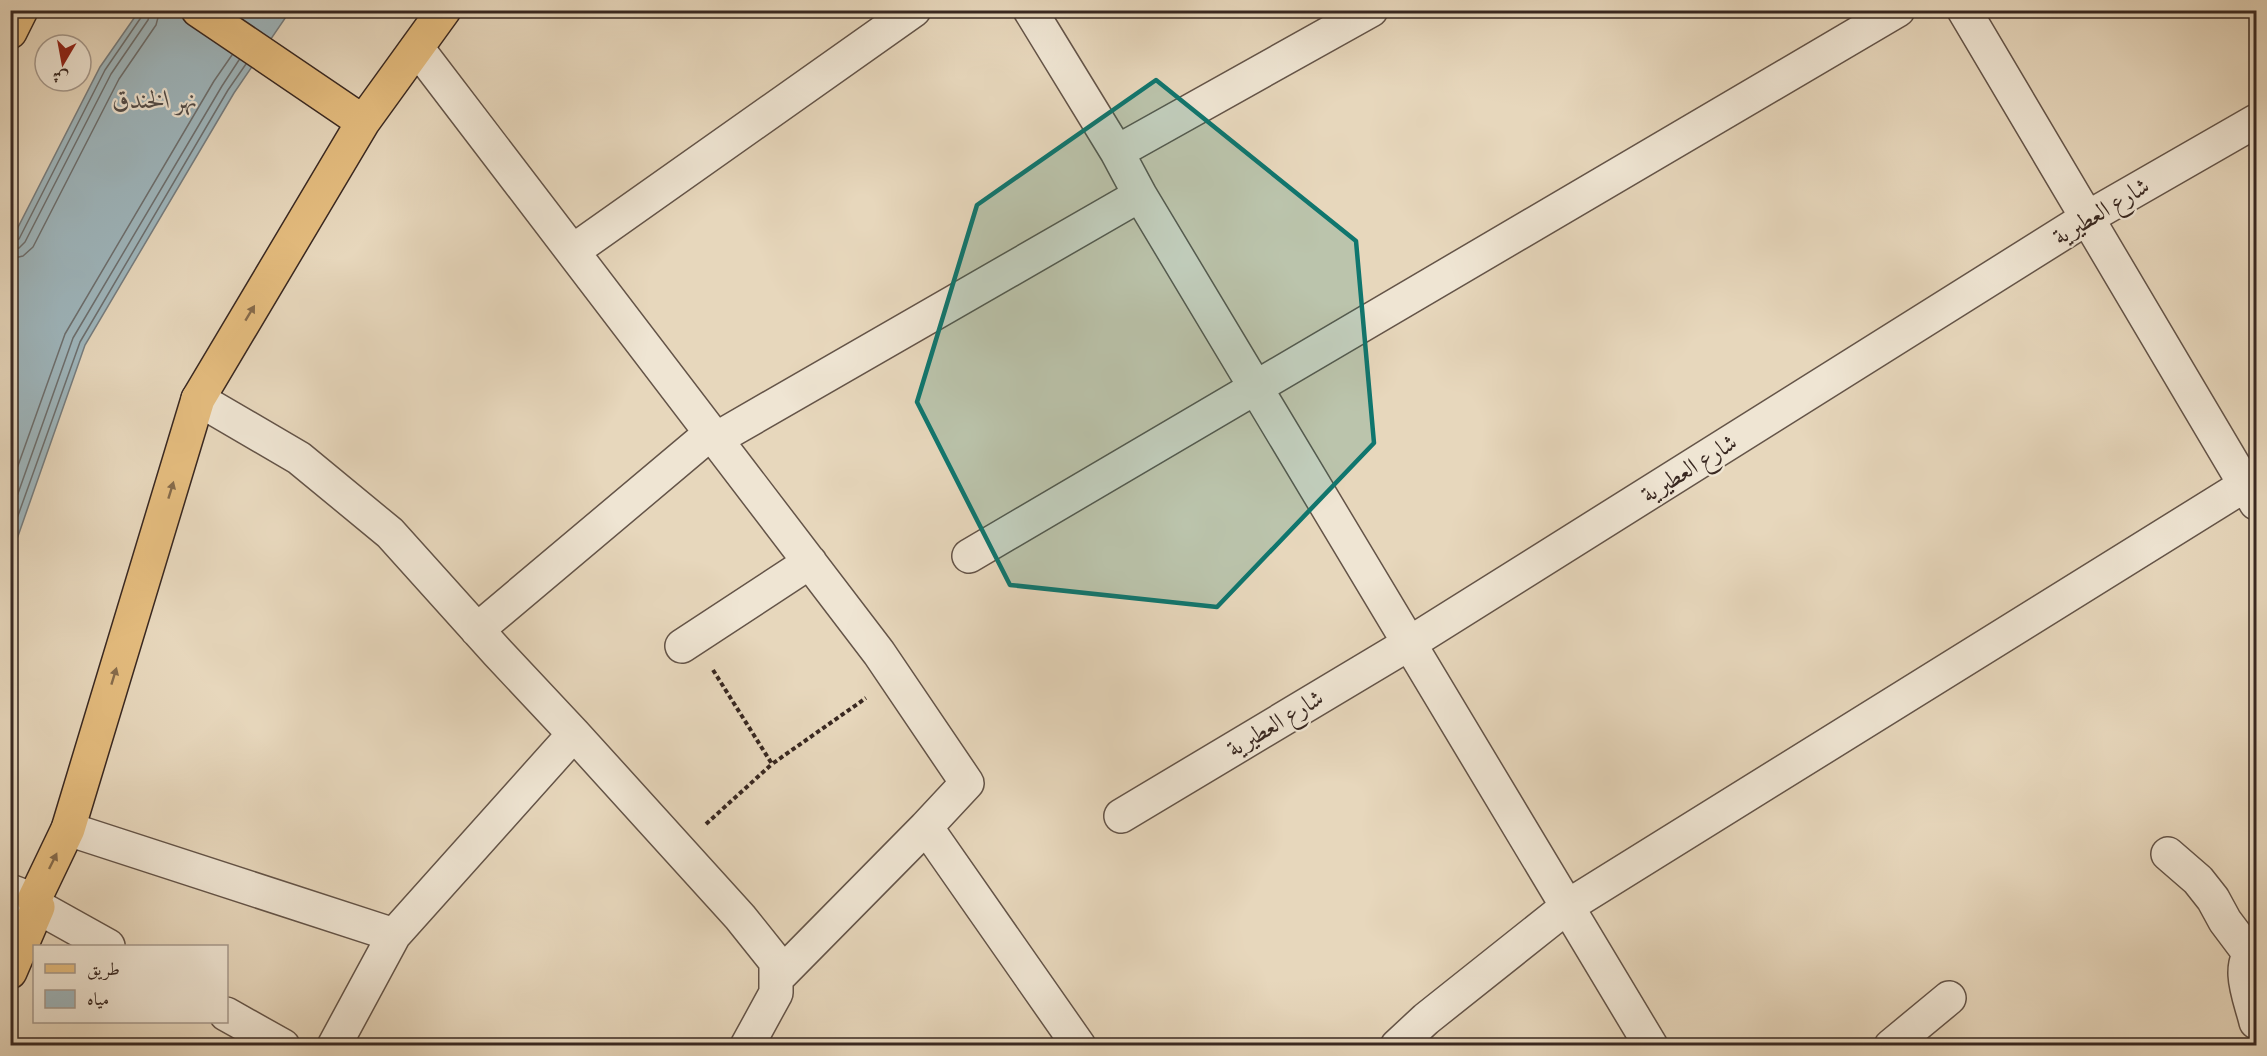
<svg xmlns="http://www.w3.org/2000/svg" width="2267" height="1056" font-family="Alegreya,Amiri,serif">
<style>
.water{fill:#9eb6bd;stroke:#767d7f;stroke-width:1.5}
.lines{fill:none;stroke-linecap:round;stroke-linejoin:round}
.shore{stroke:#6c6f6f;stroke-width:1.5}
.minor-casing{stroke:#645448;stroke-width:36}
.major-casing{stroke:#392821;stroke-width:36}
.path{stroke:#392821;stroke-width:4;stroke-dasharray:4.5 3;stroke-linecap:butt}
.minor{stroke:#efe5d3;stroke-width:33}
.major{stroke:#e4bc7e;stroke-width:33}
.oneway{fill:#866b4b}
.marked{fill:#0f766e;fill-opacity:0.2;stroke:#0f766e;stroke-width:4.5;stroke-linejoin:round}
.labels{text-anchor:middle;stroke-width:4.5;stroke-linejoin:round;paint-order:stroke}
.street-label{font-size:24px;fill:#392821;stroke:#efe5d3}
.water-label{font-size:26px;font-style:italic;fill:#524c48;stroke:#efe5d3}
</style>
<rect width="100%" height="100%" fill="#e7d7bc"/>
<filter id="stains"><feTurbulence type="fractalNoise" baseFrequency=".00333" numOctaves="4"/><feColorMatrix values="0 0 0 0 .2 0 0 0 0 .09 0 0 0 0 .02 0 0 0 .5 -.17"/></filter>
<radialGradient id="worn" r=".72"><stop offset=".6" stop-color="#630" stop-opacity="0"/><stop offset="1" stop-color="#630" stop-opacity=".3"/></radialGradient>
<path class="water" d="M139,11H290L234,93L85,345L11,556V241L100,67Z"/>
<g class="lines">
<path class="shore" d="M10,242L19,239L105,70L142,16L143,10
M10,250L19,248L25,242L111,74L148,20L151,10
M10,259L23,256L33,247L119,79L156,25L160,10
M10,488L65,334L214,81L232,55
M10,516L73,338L222,86L239,60
M10,538L80,342L228,90L246,64"/>
<g class="minor-casing">
<path id="minor" d="M1030,10L1117,152L1140,195L1651,1046
M1964,10L2256,503
M417,48L879,653L967,783L926,827L1079,1046
M1117,152L1371,10
M573,251L914,10
M198,399L299,458L390,533L498,653L574,734L740,917L776,962V993L747,1046
M716,439L1140,195
M969,556L1898,10
M477,630L711,433
M682,646L810,562
M1121,816L1410,643L2087,218L2256,121
M68,829L394,935L574,734
M2168,854L2198,880L2213,899L2225,921L2249,953
M10,891L34,900
M38,907L108,946
M2256,948C2234,964 2251,1000 2256,1022
M776,979L926,827
M226,1014L283,1046
M334,1046L394,935
M1397,1046L1426,1019L1568,906L2245,485
M1891,1046L1949,998"/>
</g>
<g class="major-casing">
<path id="major" d="M198,10L363,122
M10,32L21,10
M10,972L38,907L34,900L68,829L198,399L363,122L444,10"/>
</g>
<path class="path" d="M713,670L772,764L866,698
M706,824L772,764"/>
<use href="#minor" class="minor"/>
<use href="#major" class="major"/>
</g>
<defs><path id="oneway-solid" d="M-6-.8H1V-3.2L6.5 0L1 3.2V.8H-6Z" transform="scale(1.5)"/></defs>
<g class="oneway">
<use href="#oneway-solid" transform="translate(250 313) rotate(-59)"/>
<use href="#oneway-solid" transform="translate(171 490) rotate(-73)"/>
<use href="#oneway-solid" transform="translate(114 676) rotate(-73)"/>
<use href="#oneway-solid" transform="translate(53 861) rotate(-64)"/>
</g>
<path class="marked" d="M1156,80L1356,241L1374,443L1217,607L1010,585L917,402L977,205Z"/>
<g class="labels">
<g class="street-label">
<text transform="translate(2101 211) rotate(-31)" y="8">شارع العطيرية</text>
<text transform="translate(1689 468) rotate(-32)" y="8">شارع العطيرية</text>
<text transform="translate(1275 723) rotate(-31)" y="8">شارع العطيرية</text>
</g>
<g class="water-label">
<text x="155" y="108">نهر الخندق</text>
</g>
</g>
<rect width="2267" height="1056" fill="none" stroke="#e7d7bc" stroke-width="36"/>
<rect x="12" y="12" width="2243" height="1032" fill="none" stroke="#392821" stroke-width="3"/>
<rect x="18" y="18" width="2231" height="1020" fill="none" stroke="#392821" stroke-width="1.5"/>
<rect x="33" y="945" width="195" height="78" fill="#efe5d3" stroke="#a6998c" stroke-width="1.5"/>
<rect x="45" y="964" width="30" height="9" fill="#e4bc7e" stroke="#a6998c" stroke-width="1.5"/>
<text x="87" y="975" font-size="18" fill="#392821">طريق</text>
<rect x="45" y="990" width="30" height="18" fill="#9eb6bd" stroke="#a6998c" stroke-width="1.5"/>
<text x="87" y="1005" font-size="18" fill="#392821">مياه</text>
<g transform="translate(63 63) rotate(190)"><circle r="28" fill="#efe5d3" stroke="#a6998c" stroke-width="1.5"/>
<path d="M0-4.5L10 22L0 15L-10 22Z" fill="#8f2418"/>
<text y="-9" font-size="16" font-weight="bold" text-anchor="middle" fill="#392821">ش</text>
</g>
<rect width="100%" height="100%" filter="url(#stains)"/>
<rect width="100%" height="100%" fill="url(#worn)"/>
</svg>
